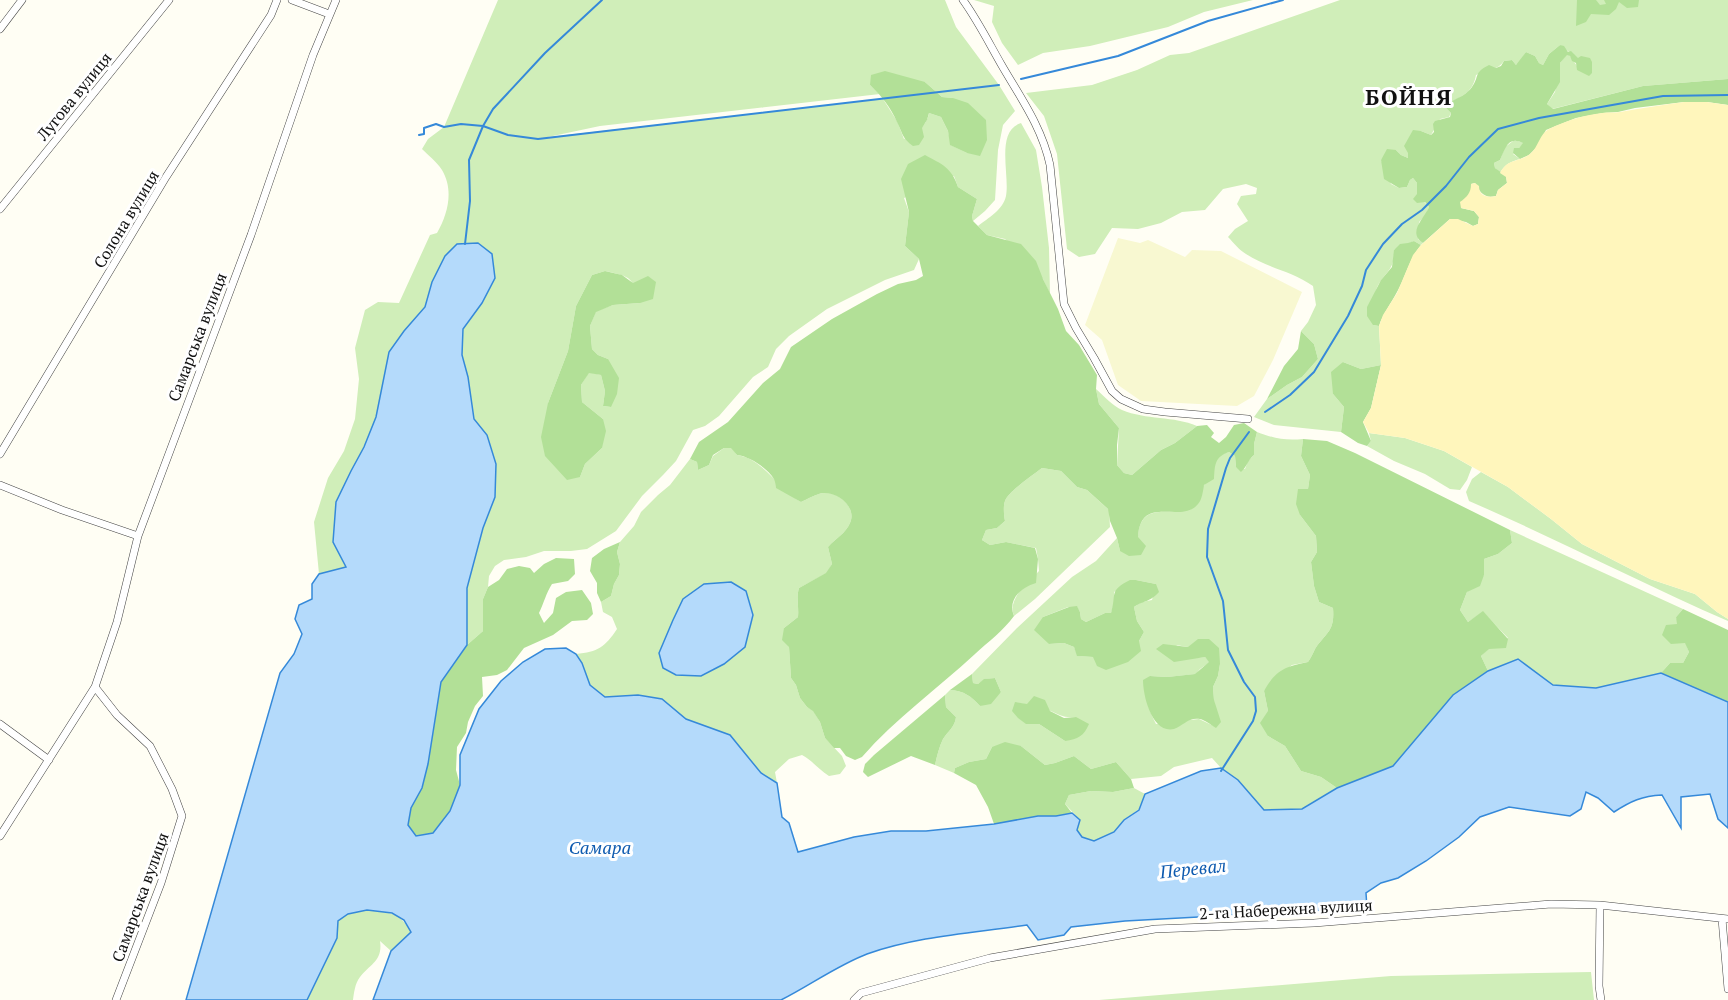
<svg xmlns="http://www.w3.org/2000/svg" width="1728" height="1000" font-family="'PT Serif',serif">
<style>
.farmland{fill:#f8f8d1}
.green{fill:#d0eeb9;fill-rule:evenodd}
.forest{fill:#b2e097}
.sand{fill:#fff6bc}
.water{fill:#b4dafb;stroke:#3589d9;stroke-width:1.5}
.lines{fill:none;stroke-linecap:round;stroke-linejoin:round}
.stream{stroke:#3589d9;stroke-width:2}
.minor-casing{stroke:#444;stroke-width:8}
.minor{stroke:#fff;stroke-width:7}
.labels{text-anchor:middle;stroke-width:6;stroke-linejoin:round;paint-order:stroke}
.street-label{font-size:16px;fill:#111;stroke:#fff}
.water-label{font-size:18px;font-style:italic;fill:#0d5aaf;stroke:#fff}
.district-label{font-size:22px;font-weight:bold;letter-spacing:1.5px;fill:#111;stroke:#fff}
</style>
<rect width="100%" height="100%" fill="#fffef4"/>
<path class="farmland" d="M1118,238L1140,243L1148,240L1185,257L1192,250L1221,251L1302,292L1273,360L1254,396L1237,406L1141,401L1118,385L1102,340L1085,325Z"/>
<path class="green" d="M498,0H945L956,27L999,85L1015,111L1003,125L998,150L995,200L985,211L973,221L972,216L977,199L958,187L954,176L904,198L909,212L905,246L919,259L914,270L885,280L827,309L789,336L776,349L768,367L753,377L719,416L705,426L693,430L676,461L663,475L642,496L616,531L587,549L571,551H544L526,557L504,560L495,566L489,576L488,587L483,599V631L467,645L466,610L346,567L319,574L314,522L328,478L344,451L355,419L359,379L355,348L365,310L378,302L399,303L430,235L437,233C448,214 454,190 442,170C437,162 428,155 422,149L428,139L444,127ZM925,82L942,97L953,98L967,153L951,145L948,131L941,117L929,113C926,128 916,132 904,139L897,121L883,99L548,137L600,126L880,94L870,85ZM605,271C632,277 632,277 640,303L613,305L596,311L590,326L592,349L598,355L608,359L611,407L603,406L605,391L601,375L589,372L581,385L582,402L603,419L602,448L585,464L580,477L548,403L568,351L576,306L592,275Z
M974,0H1253L1204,12L1168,27L1090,46L1043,53L1018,65L1002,43L992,22L994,6Z
M1340,0H1728V79L1643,86L1552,109L1547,104L1555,92L1560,63L1567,54L1570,56L1577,66L1578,59L1560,45L1549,54L1543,65L1539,63L1535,56L1526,52L1519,63L1516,65L1512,60L1504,61C1498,70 1486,71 1476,75C1473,90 1466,95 1452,101L1447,98L1446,108L1451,113L1449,117L1440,119L1431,135L1421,131L1408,153V158L1401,155L1396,150L1381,160L1391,184L1399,188L1407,187L1410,180L1413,178L1417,183V194L1429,207L1426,215L1419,222L1418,239L1423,243L1421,245L1414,241L1394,250C1395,272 1383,272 1376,290C1373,300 1374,314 1373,325L1379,326L1381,365L1361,369L1343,362L1333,394L1344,407L1341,432L1274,425L1254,417L1267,399L1287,385L1302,377L1318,359L1314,344L1301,331L1308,322L1316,305L1313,286C1292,271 1267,268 1246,254C1239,250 1234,243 1228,237L1235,229L1248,221L1237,204L1241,196L1256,194L1257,188L1246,184L1223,189L1205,210L1182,212L1161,223L1138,229L1112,228L1095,254L1079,257L1067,249L1057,154L1044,116L1026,93L1092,85L1137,70L1170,55L1189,53Z
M1021,123L1036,150L1042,187L1049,248L1050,294L1043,279L1005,239L987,235L978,226C988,218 1003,210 1006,196C1010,175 995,131 1021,123Z
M1513,141H1518L1524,143L1513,154L1520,159C1510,162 1505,164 1500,173L1495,168L1494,163L1500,160L1505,147Z
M1096,389C1104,396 1113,406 1122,410C1146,420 1174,416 1197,426L1175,443L1161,450L1132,475L1124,473L1117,465L1119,428L1099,404Z
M1257,432C1273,438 1285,441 1303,439L1301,456L1310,475L1308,489L1300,515L1316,536L1317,552L1311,562L1314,586L1319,602L1333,608C1335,632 1326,632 1315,649C1313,653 1311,658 1308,662L1292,665L1264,691L1268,711V736L1285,746L1301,771L1321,777L1337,788L1302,809L1264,810L1238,780L1221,768L1212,758L1174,767L1161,776L1131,779L1116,762L1091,769L1074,756L1055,763L1045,765L1021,746L992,747L986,759L969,762L955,768L954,773L935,765C937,756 939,747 943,739C948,731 955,727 956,717L946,707L945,695L950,690C964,691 971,696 980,706L1001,692L995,678L985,679L978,684L973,683L972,674L1017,628L1072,577L1096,561L1117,538L1120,551L1138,536C1140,513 1152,511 1173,512C1188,499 1215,483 1215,461L1222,454L1229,452L1235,456L1236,467L1245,469L1248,461L1254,455V444ZM1136,580L1156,584L1152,600L1142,602L1134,607L1137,621L1144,632L1139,641L1093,657L1078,656L1074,647L1064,643L1049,644L1043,617L1068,607H1077L1080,612L1081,619L1086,622L1105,613H1111L1114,604V592ZM1176,645L1188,647L1220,664L1218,676L1213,687L1216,727L1199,719L1156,724C1145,702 1146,699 1150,676L1167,677L1196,674L1200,669L1210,662L1205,657L1194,658ZM1015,703C1026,704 1038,706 1048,710C1061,715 1062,718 1076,717L1065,741L1039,724Z
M1369,433L1405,438L1444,451L1472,467L1467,480L1460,490L1450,489L1425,474L1394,461L1367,446L1371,441Z
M724,448H732L737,455C762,458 779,489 801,502C808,499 816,494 823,493C838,491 857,507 850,523C846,533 835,539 828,547L832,564L827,573L799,588C796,598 799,606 798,617L784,628L789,647L791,678L796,685L800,698L807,707L813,710L820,722L825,738L842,756L846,766L840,774L829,776C819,770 813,761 802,755L789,759L775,772L777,783L761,773L730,735L686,719L662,699L638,695L605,697L590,685L582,663L576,654C598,652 605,647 617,629L612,617L603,612L601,602L611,596L614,584L619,575L620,564L617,552L620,542L634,526L641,512L658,495L670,485L690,459L697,462L698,470L709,465L713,456Z
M1042,468L1061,471L1077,487L1087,490L1109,510L1110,527L1035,599L1014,616C1007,599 1028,582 1039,571L1038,559L1036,548L1006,542L990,545L982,540L986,530L997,528L1005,521C1004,516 1003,506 1005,501C1009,491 1033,475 1042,468Z
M1481,472L1508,487L1551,519L1582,544L1650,579L1695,594L1717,612L1728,619V621C1641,583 1557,539 1469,501L1466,492L1472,479Z
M1510,530L1683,609L1676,617L1689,652L1683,663H1670L1661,673L1596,688L1553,685L1518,659L1488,671L1481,656L1488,649L1508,638L1483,612L1468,622L1460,610L1467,592L1484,575V559L1498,554L1512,543Z
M1134,788L1145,794L1139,809L1124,820L1114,832L1094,841L1082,838L1077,830L1080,820L1065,804L1069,795L1091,791L1113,792Z
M367,910C390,913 399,911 411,932L391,951L380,941C383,961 370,964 360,977C355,983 354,993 353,1000H307L337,938L338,921L348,914Z
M1591,972L1594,1000H1099L1391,976Z"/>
<path class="forest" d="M1577,0H1596L1600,5L1606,4L1604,0H1639L1638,7L1627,8L1619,2L1616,9L1609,15L1591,14L1586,22L1576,26Z
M1560,45L1564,46L1568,52L1571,51L1578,58L1581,56L1590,58L1592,62V73L1589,76L1577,70L1576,63L1572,61L1570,56L1567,55L1560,63V82L1547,104L1553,109L1643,86L1728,79V105L1707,102H1684L1635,108L1618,112L1603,113L1576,118L1546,130L1537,147L1529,155L1520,159L1513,153L1514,148H1519L1523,143C1508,135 1505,149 1500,160L1494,163L1495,168L1506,176L1507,183L1498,190L1496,196C1484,199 1480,192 1475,183L1471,184V191L1461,208L1474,211L1479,217L1478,224L1473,226L1466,222L1450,219L1423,243C1407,232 1424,219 1429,207L1425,202L1417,203L1413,199L1417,194V183L1413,178L1410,180L1407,187L1399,188L1384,179L1381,160L1387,149L1396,150L1401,155L1408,158V153L1404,146L1413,130L1421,131L1431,135L1434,132L1433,124L1435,121L1450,117L1451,113L1446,108L1444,102L1446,98L1452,101C1460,97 1467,94 1472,87C1480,76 1473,73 1489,65L1496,68L1501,66L1504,61L1512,60L1516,65L1526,52L1535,56L1539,63L1543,65L1549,54Z
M885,71L925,82L942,97L953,98L968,103L986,120L987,140L980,156L967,153L950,145L948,131L941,117L929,113L927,120L922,128L924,137L919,145L913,146C902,138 903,134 897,122C891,108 881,95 870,85L871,75Z
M925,155C942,164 952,168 958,187L977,199L972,216L973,221L987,235L1021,244L1036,261L1043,279L1058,309L1066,331L1079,345L1097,375L1096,389L1099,404L1119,428L1117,445V465L1124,473L1132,475L1161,450L1175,443L1197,426L1207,425L1214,433L1211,437L1219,443L1226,437L1234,425L1244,423L1257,432L1254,444V455C1247,461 1247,467 1241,472L1236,467L1235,456L1229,452C1214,457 1215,466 1214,479L1204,485C1203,491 1202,500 1198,504C1181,525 1141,493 1138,537L1146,546L1141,555L1129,556L1120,551L1117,538L1110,521L1108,509L1087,490L1077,487L1061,471L1042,468C1033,475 1009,491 1005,501C1003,506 1004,516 1005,521L997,528L986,530L982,540L990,545L1006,542L1035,548L1038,559L1036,583C1022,587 1007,599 1014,616C1003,631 988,642 975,654C937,689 895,719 862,757L855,760L846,756L840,748H834L825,738L820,722L813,711L807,707L800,698L796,685L791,678L789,647L782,640L784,628L798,617C799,606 796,598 799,588L826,573L832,564L828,547C835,539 846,533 850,523C857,507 838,492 823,493C816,494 808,499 801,502L776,488C776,486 775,481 774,479C767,468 749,456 737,455L731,448H724L713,455L709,465L698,470L697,462L690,459L699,442L728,422L763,383L780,369L791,347L832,319L877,294L898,284L916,280L923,276L919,259L905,246L909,212L901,179L908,164Z
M1414,241L1421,245C1409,259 1406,276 1397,292C1391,304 1383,313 1379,326L1373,325L1367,316V307L1381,280L1392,267L1394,250L1400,244L1408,243Z
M605,271L622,275L633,283L648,276L656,282L653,299L640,303L613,305L596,312L590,326L592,349L598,355L608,359L619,378L617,394L611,407L603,406L605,391L601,375L589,373L581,385L582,402L603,419L606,431L602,448L585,464L580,477L567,480L545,456L541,437L548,403L568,351L576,306L592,275Z
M1301,331L1314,344L1318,359L1302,377L1287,385L1267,399L1284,366L1298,349Z
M1343,362L1361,369L1381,365L1371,408L1363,422L1371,441L1367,446L1358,443L1341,432L1344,407L1333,394L1331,372Z
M1303,439L1327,441L1355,453L1510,530L1512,543L1498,554L1484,559V575L1480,586L1467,592L1460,610L1468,622L1483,611L1508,639L1506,648L1489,649L1481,656L1488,671L1453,695L1393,766L1337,788L1321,777L1301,771L1285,746L1268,736L1260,723L1268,711L1264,691C1276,670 1284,667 1308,662C1311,658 1313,653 1315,649C1326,632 1335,632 1333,608L1319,602L1314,586L1311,562L1317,552L1316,536L1300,515L1296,504L1298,489H1308L1310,475L1301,456Z
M620,542L617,552L620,564L619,575L614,584L611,596L601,602L597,593V583L590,571L592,558L604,549Z
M556,558L574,559L575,574L568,581L552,584C546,593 544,603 539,613L544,623L553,613L556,598L566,592L582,590L591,603L593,614L587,620L572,621L553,635L524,648L507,670L497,675L482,677L483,696L475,706L468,722L466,733L457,747L456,770L460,785L450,811L433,833L416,836L408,825L411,808L422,788L428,764L441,682L467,645L483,631V599L488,587L499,580L507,569L519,566L530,568L534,573L544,564Z
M1130,580H1136L1156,584L1159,592C1150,602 1145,600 1134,607L1137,621L1144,632L1139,641L1141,651L1128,662L1106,670L1097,666L1093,657L1077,656L1074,647L1064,643L1049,644L1034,630L1043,617L1069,607L1077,606L1080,612L1081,619L1086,622L1105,613H1111C1117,594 1108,591 1130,580Z
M1683,609L1728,630V702L1661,673L1670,663H1683L1689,652L1685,643L1671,644L1662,635L1666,625L1677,624L1676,617Z
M1198,639H1209L1219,648L1220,664L1218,676L1213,687L1214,700L1221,722L1216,728C1211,725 1205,720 1200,719C1188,717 1183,726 1174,729C1152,734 1143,696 1143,680L1150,676L1167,677L1195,674L1209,662L1205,657L1174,662L1156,649L1163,644L1188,647Z
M972,674L973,683L978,684L984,679L995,678L1001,692L991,704L980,706C971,696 964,691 950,690Z
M945,695L946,707L956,717C955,727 948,731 943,739C939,747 937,756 935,765L911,756L868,777L863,772L865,764L874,755Z
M1034,696L1045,700L1050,711L1064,718L1076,717L1089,724C1084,736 1078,739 1065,741L1039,724H1026L1018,718L1012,711L1015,702L1027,704Z
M1005,742L1021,746L1045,765L1055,763L1074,756L1091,769L1116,762L1131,779L1134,788L1113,792L1091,791L1069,795L1065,804L1072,813L1056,816H1038L994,824L988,807L976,785L954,773L955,768L969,762L986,759L992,747Z"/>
<path class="sand" d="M1684,102H1707L1728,105V619L1717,612L1695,594L1650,579L1582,544L1551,519L1508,487L1444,451L1405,438L1369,433L1363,422L1371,408L1381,365L1379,326L1383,315L1397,293L1413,255L1421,245L1450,219H1458L1473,226L1478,224L1479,217L1474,211L1461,208L1460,202C1467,197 1471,193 1471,184L1475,183L1479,186C1479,196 1487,198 1496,196L1498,190L1507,183L1506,177L1500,173C1508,158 1518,163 1530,154C1538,148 1540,133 1549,129C1565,121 1584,115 1602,113C1608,112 1614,113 1620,112C1641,108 1662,105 1684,102Z"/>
<path class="water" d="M478,243L492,254L495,278L482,303L463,329L462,355L468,377L474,419L487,435L496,464L495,497L483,528L467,588V645L441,682L428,764L422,788L411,808L408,825L416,836L433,833L450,811L460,785V755L479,709L501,681L523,662L545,649L566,648L576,654L582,663L590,685L605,697L638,695L662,699L686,719L730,735L761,773L777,783L782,817L789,823L798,852L854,837L891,831H926L994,824L1038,816H1056L1072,813L1080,820L1077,830L1082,837L1094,841L1114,832L1124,820L1139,810L1145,794L1201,771L1221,768L1238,780L1264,810L1302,809L1337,788L1393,766L1453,695L1488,671L1518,659L1553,685L1596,688L1661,673L1728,702V828L1718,819L1710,794L1681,797V828L1662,795C1642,796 1631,801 1614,812L1598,798L1586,792L1581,809L1570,816L1509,807L1480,817L1459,837L1426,861L1398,878L1381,883L1366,893L1367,908L1125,921L1071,927L1064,935L1038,940L1027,925C974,933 918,936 867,954C838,965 809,986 781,1000H373L391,951L411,932L404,920L392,913L367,910L348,914L338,921L337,938L307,1000H186L280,673L294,654L302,634L295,619L299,605L312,599V584L319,574L346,567L333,542L336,502L351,471L364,447L376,417L389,352L404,331L425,307L432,282L445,256L457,244Z
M731,582L746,591L753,615L745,647L724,664L701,676L676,675L663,668L659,653L673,620L683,599L704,584Z"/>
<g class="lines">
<path class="stream" d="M1021,79L1118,56L1208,21L1283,0
M419,135L424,134V128L436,124L444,127L461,124L483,126L508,135L538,139L999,85
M465,244L470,201L469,160L483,126L493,109L545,53L602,0
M1265,412L1290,395L1314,372L1348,316L1362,286L1366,270L1383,244L1402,224L1422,210L1446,186L1469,157L1498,129L1539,118L1663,96L1728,95
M1221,771L1253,721L1256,711L1255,697L1244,682L1228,650L1223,601L1207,557L1208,529L1226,468L1230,458L1249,432"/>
<g class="minor-casing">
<path id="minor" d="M292,0L329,14
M963,0C978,21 989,43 1001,64C1020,97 1042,127 1050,165L1064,304L1076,328L1094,358L1112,391L1121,399L1143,409L1165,412L1248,419
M0,29L22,0
M0,209L169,0
M0,454L166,177L271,15L277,0
M0,485L62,510L138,536
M95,687L117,715L150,746L172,789L182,816L161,883L116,1000
M0,724L49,760
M0,836L95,687L117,622L138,536L251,235L313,55L336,0
M1600,905L1599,986L1601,1000
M1722,919L1728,989
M854,1000L861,993L990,958L1155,929L1314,923L1551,904L1600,905L1728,919"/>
</g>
<use href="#minor" class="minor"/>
</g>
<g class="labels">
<g class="street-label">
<text transform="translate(74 96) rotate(-51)" y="6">Лугова вулиця</text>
<text transform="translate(126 219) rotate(-59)" y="6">Солона вулиця</text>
<text transform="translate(197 337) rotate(-69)" y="6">Самарська вулиця</text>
<text transform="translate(140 897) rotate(-70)" y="6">Самарська вулиця</text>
<text transform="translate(1286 909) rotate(-3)" y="6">2-га Набережна вулиця</text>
</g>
<g class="water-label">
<text x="600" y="854">Самара</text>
<text transform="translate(1193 869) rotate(-6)" y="6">Перевал</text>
</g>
<g class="district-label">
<text x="1409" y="105">БОЙНЯ</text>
</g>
</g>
</svg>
